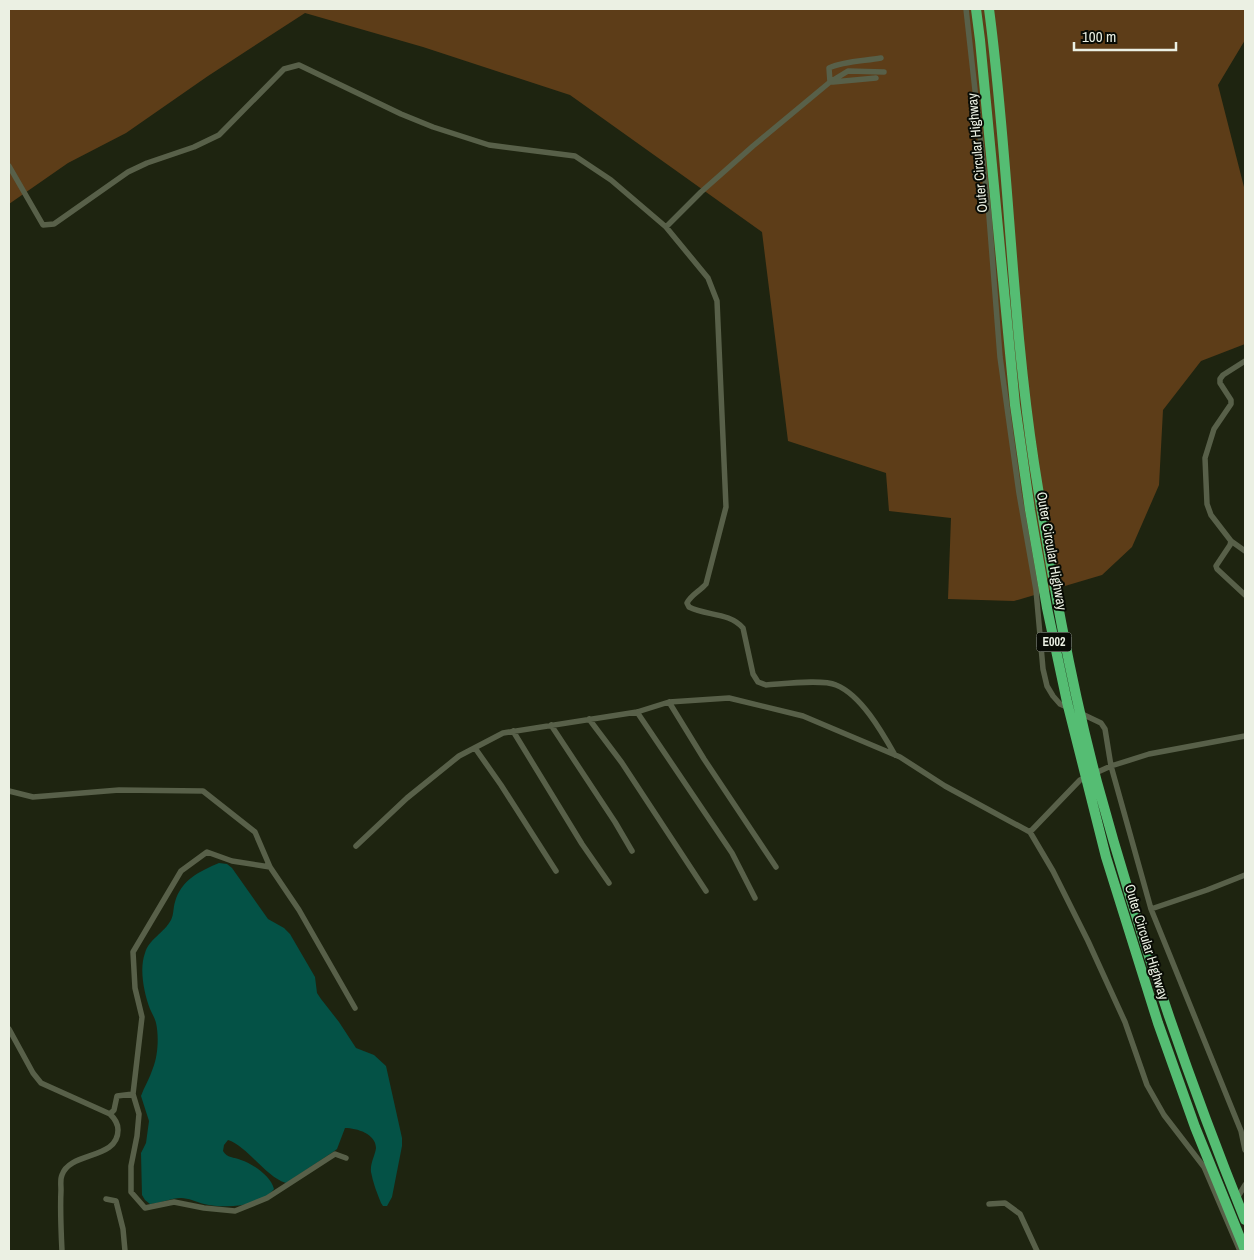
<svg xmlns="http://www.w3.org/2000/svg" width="1254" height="1260" font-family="'Archivo Narrow',sans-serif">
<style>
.green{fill:#5d3d18}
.water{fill:#045246}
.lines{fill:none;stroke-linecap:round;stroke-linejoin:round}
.minor{stroke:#586049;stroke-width:5.5}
.motorway{stroke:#55bd73;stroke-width:10}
.labels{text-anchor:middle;stroke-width:4;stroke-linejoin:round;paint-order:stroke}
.shield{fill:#090c05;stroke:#a7aca0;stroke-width:1}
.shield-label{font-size:12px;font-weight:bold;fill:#ebf0e3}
.street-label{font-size:14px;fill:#ebf0e3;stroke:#090c05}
</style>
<rect width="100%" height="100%" fill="#1e2410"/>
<path class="green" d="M9,9H1245V40L1218,85L1245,191V344L1201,361L1163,410L1159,485L1132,547L1102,575L1014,601L948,599L951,518L889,511L886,473L788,441L762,232L570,95L423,47L305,13L208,76L126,133L68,163L9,204Z"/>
<path class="water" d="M219,863L227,864L232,868L268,919L284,928L290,934L315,977L317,993L321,999L339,1022L356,1048L374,1055L386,1066L402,1138V1146L392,1197L387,1206H383L381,1203C377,1193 373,1183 371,1172C370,1163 375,1156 376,1148C376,1134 357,1128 345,1128L337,1149L333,1152L286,1183C266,1177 247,1146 228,1140L224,1145L223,1151C227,1158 234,1157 241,1160C253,1164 271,1176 274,1189C259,1207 225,1209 204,1204C197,1202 188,1198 181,1198C171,1198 161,1203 150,1204L145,1200L142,1195L141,1153L146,1143L149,1121L141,1096C144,1087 150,1078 153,1068C158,1056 159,1036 156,1023C155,1018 152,1014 150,1009C144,993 139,969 145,953C149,939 164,933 171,920C174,914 173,908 175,902C181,880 200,871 219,863Z"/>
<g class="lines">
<path class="minor" d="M966,9L989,216L1000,357L1019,493L1036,590L1043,669L1047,686L1053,696L1060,704L1069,708
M830,82L829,68C844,61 865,61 881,58
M833,82L876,78
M9,166L43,225L54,224L128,172L147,163L194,147L219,135L284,69L299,65L401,114L433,127L489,145L575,156L611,180L666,227L708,278L717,301L726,507L706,584C700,591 691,595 687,603L689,607C706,616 729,612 743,628L753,674L758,682L766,685C783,684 822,679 836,685C861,695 882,732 895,755
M666,227L701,192L753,146L830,82L848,71L884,72
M1245,361L1223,375L1220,379V383L1231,400V404L1214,429L1205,458L1207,504L1211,515L1231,541L1230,545L1216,566L1217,569L1245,595
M1231,541L1245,551
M669,702L704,759L776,867
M637,712L732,853L755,898
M1080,713L1101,723L1105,729L1111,766L1151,909L1241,1131L1245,1150
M589,719L622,763L706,891
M551,725L615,822L632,851
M513,731L582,844L609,883
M475,748L501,785L556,871
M9,791L33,797L119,790L203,791L255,832L270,867L299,910L355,1008
M1030,832L1080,780L1111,766L1149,754L1245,736
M356,846L407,798L459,756L503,733L637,712L669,702L729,698L803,716L900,757L945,786L1030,832L1053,871L1088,941L1125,1022L1147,1085L1164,1115L1204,1167L1240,1251
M1151,909L1207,890L1245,875
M9,1029L33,1073L41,1083L110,1114C115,1119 118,1123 118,1130C118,1160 70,1151 62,1175C60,1179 61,1185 61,1190C60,1210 61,1231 62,1251
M133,1094L142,1017L135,988L133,952L181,871L207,852L232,861L270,867
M110,1114L114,1110L117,1096L133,1094L139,1114L137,1136L131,1166V1192L145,1208L174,1202L204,1208L235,1211L267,1198L335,1154L346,1158
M106,1199L116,1201L123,1229L125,1251
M1236,1200L1245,1185
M989,1204L1005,1203L1020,1214L1037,1251"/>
<path class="motorway" d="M976,9L980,40L1015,405L1030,510L1047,608L1067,702L1106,857L1158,1023L1195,1127L1245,1250
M989,9C1009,160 1011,312 1034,463C1051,570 1069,677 1097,782C1138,933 1187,1076 1245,1220"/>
</g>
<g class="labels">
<rect class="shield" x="1036.5" y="632.5" width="35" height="19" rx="4"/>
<g class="shield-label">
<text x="1054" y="646">E002</text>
</g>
<g class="street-label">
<text transform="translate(977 153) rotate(-95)" y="5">Outer Circular Highway</text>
<text transform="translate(1052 551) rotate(80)" y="5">Outer Circular Highway</text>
<text transform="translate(1147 942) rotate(73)" y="5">Outer Circular Highway</text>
</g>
</g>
<rect width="1254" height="1260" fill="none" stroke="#ebf0e3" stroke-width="20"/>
<path d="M1074 42v8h102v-8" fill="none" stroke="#ebf0e3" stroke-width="2.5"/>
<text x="1082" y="42" font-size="15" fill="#ebf0e3" stroke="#090c05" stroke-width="4" paint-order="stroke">100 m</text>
</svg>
